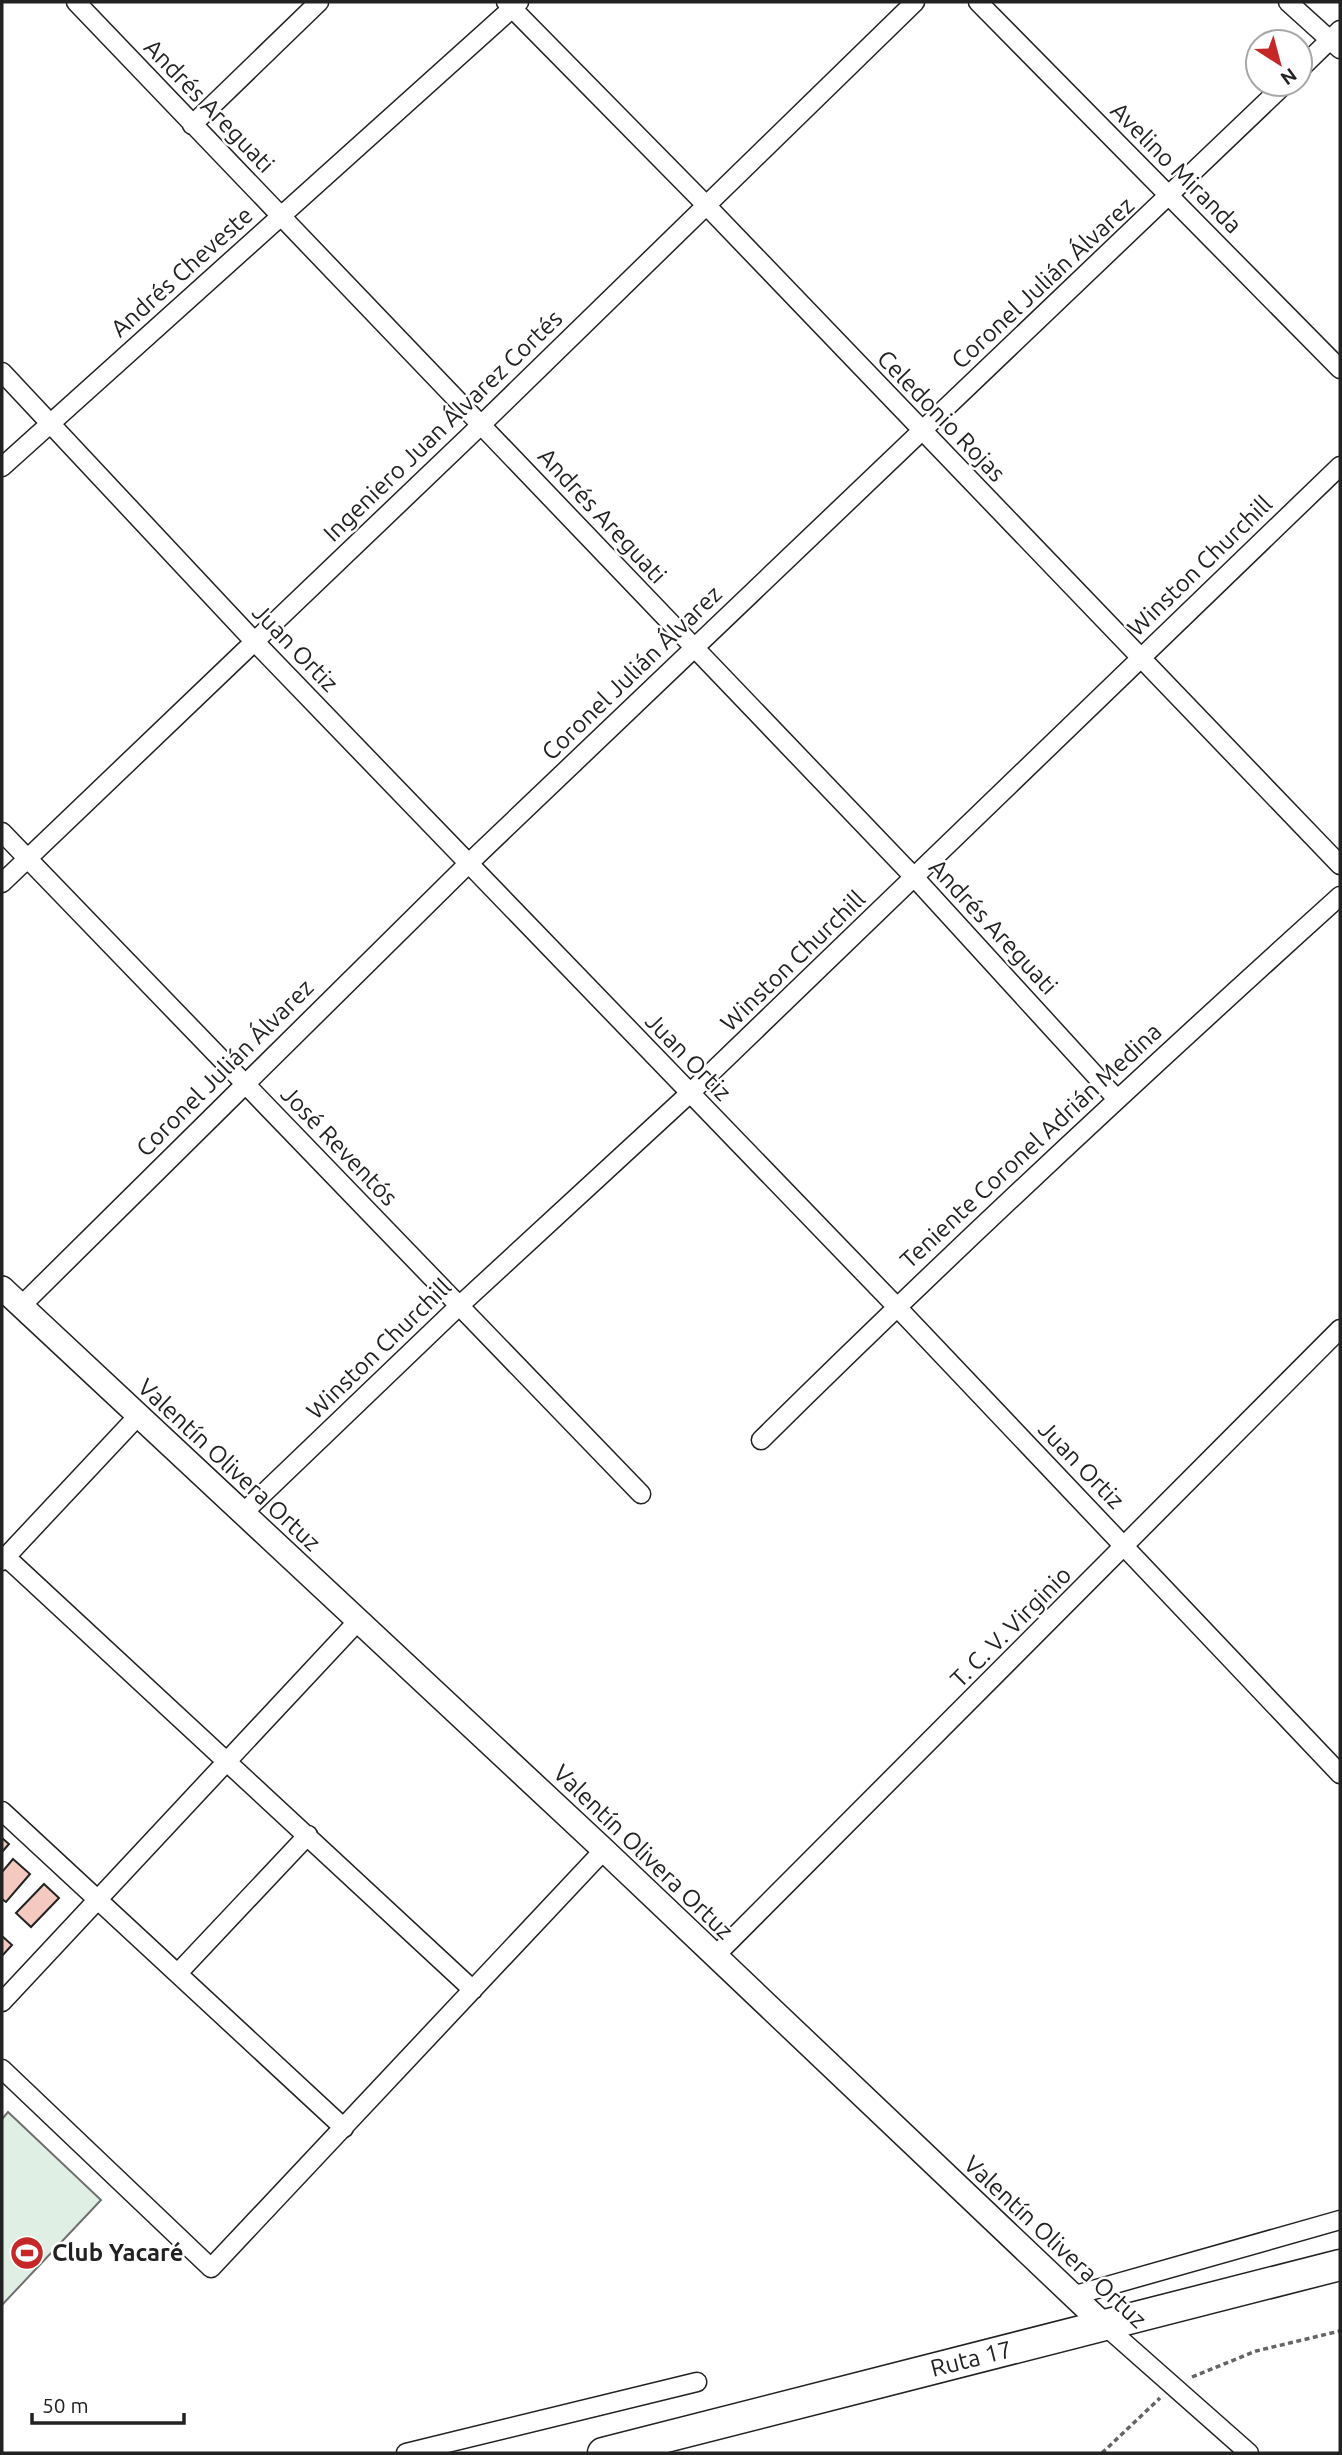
<svg xmlns="http://www.w3.org/2000/svg" width="1342" height="2455" font-family="Ubuntu,sans-serif">
<style>
.green{fill:#e0efe3;stroke:#6f6f6f;stroke-width:2}
.building{fill:#f3c9c0;stroke:#222;stroke-width:2}
.lines{fill:none;stroke-linecap:round;stroke-linejoin:round}
.minor-casing{stroke:#222;stroke-width:21}
.tertiary-casing{stroke:#222;stroke-width:26}
.trunk-casing{stroke:#222;stroke-width:33}
.path{stroke:#646464;stroke-width:3.5;stroke-dasharray:5 3.5;stroke-linecap:butt}
.minor{stroke:#fff;stroke-width:18}
.tertiary{stroke:#fff;stroke-width:23}
.trunk{stroke:#fff;stroke-width:30}
.labels{text-anchor:middle;stroke-width:5;stroke-linejoin:round;paint-order:stroke}
.street-label{font-size:24px;fill:#222;stroke:#fff}
.poi-label{font-size:24px;font-weight:bold;fill:#222;stroke:#fff;text-anchor:start}
</style>
<rect width="100%" height="100%" fill="#fff"/>
<path class="green" d="M8,2112L101,2200L2,2305V2119Z"/>
<path class="building" d="M2,1838L9,1844L2,1852Z
M13,1859L30,1874L6,1902L2,1899V1872Z
M44,1884L59,1898L31,1927L16,1913Z
M2,1936L12,1945L2,1956Z"/>
<g class="lines">
<g class="minor-casing">
<path id="minor" d="M76,2L915,878L1116,1098
M506,2L706,205L1340,865
M978,2L1340,369
M1288,2L1340,49
M1300,69L1340,30
M192,125L319,2
M2,372L254,641L896,1306L1340,1774
M2,467L519,2
M2,832L641,1494
M2,883L482,424L915,2
M21,1306L468,864L1285,84
M761,1440C950,1253 1144,1073 1340,896
M242,1514L459,1306L689,1094L1340,466
M6,1557L473,1990
M2,1561L137,1417
M2,1811L344,2128
M714,1957L1340,1329
M178,1973L308,1835
M2,2002L359,1620
M2,2069L211,2268L604,1850
M1072,2296L1340,2220
M1103,2324L1249,2453
M406,2453L697,2382"/>
</g>
<g class="tertiary-casing">
<path id="tertiary" d="M2,1288L604,1850L1103,2324"/>
</g>
<g class="trunk-casing">
<g id="trunk">
<path id="s1" d="M603,2453L1340,2265"/>
</g>
</g>
<path class="path" d="M1192,2377L1256,2351L1340,2331
M1102,2453L1160,2398"/>
<use href="#minor" class="minor"/>
<use href="#tertiary" class="tertiary"/>
<use href="#trunk" class="trunk"/>
</g>
<defs>
<g id="stadium-disc" transform="scale(1.75)"><circle r="9.5" fill="#c62828" stroke="#fff"/><path d="M0-5a6.5 5 0 1 0 0 10a6.5 5 0 1 0 0-10ZM-3.5-1.8h7v3.6h-7Z" fill="#fff"/></g>
</defs>
<g fill-rule="evenodd">
<use href="#stadium-disc" x="27" y="2253"/>
</g>
<g class="labels">
<g class="street-label">
<text transform="translate(209 106) rotate(46)" y="8">Andrés Areguati</text>
<text transform="translate(1176 168) rotate(45)" y="8">Avelino Miranda</text>
<text transform="translate(182 272) rotate(-42)" y="8">Andrés Cheveste</text>
<text transform="translate(1043 283) rotate(-43)" y="8">Coronel Julián Álvarez</text>
<text transform="translate(941 416) rotate(46)" y="8">Celedonio Rojas</text>
<text transform="translate(443 426) rotate(-44)" y="8">Ingeniero Juan Álvarez Cortés</text>
<text transform="translate(602 516) rotate(47)" y="8">Andrés Areguati</text>
<text transform="translate(1200 566) rotate(-44)" y="8">Winston Churchill</text>
<text transform="translate(295 648) rotate(46)" y="8">Juan Ortiz</text>
<text transform="translate(632 673) rotate(-44)" y="8">Coronel Julián Álvarez</text>
<text transform="translate(993 927) rotate(47)" y="8">Andrés Areguati</text>
<text transform="translate(793 961) rotate(-44)" y="8">Winston Churchill</text>
<text transform="translate(688 1057) rotate(46)" y="8">Juan Ortiz</text>
<text transform="translate(225 1068) rotate(-45)" y="8">Coronel Julián Álvarez</text>
<text transform="translate(339 1146) rotate(46)" y="8">José Reventós</text>
<text transform="translate(1031 1146) rotate(-43)" y="8">Teniente Coronel Adrián Medina</text>
<text transform="translate(379 1349) rotate(-44)" y="8">Winston Churchill</text>
<text transform="translate(229 1465) rotate(43)" y="8">Valentín Olivera Ortuz</text>
<text transform="translate(1081 1465) rotate(46)" y="8">Juan Ortiz</text>
<text transform="translate(1011 1627) rotate(-45)" y="8">T. C. V. Virginio</text>
<text transform="translate(643 1852) rotate(44)" y="8">Valentín Olivera Ortuz</text>
<text transform="translate(1055 2242) rotate(43)" y="8">Valentín Olivera Ortuz</text>
<text dy="8" stroke="none"><textPath href="#s1" startOffset="380">Ruta 17</textPath></text>
</g>
<g class="poi-label">
<text x="52" y="2261">Club Yacaré</text>
</g>
</g>
<rect width="1342" height="2455" fill="none" stroke="#222222" stroke-width="7"/>
<g transform="translate(1279 63) rotate(144)"><circle r="33" fill="#ffffff" stroke="#a7a7a7" stroke-width="2"/>
<path d="M0-5L12 26L0 18L-12 26Z" fill="#c62828"/>
<text y="-10" font-size="19" font-weight="bold" text-anchor="middle" fill="#222222">N</text>
</g>
<path d="M32 2413v10h152v-10" fill="none" stroke="#222222" stroke-width="3.5"/>
<text x="42" y="2413" font-size="21" fill="#222222" stroke="#ffffff" stroke-width="5" paint-order="stroke">50 m</text>
</svg>
